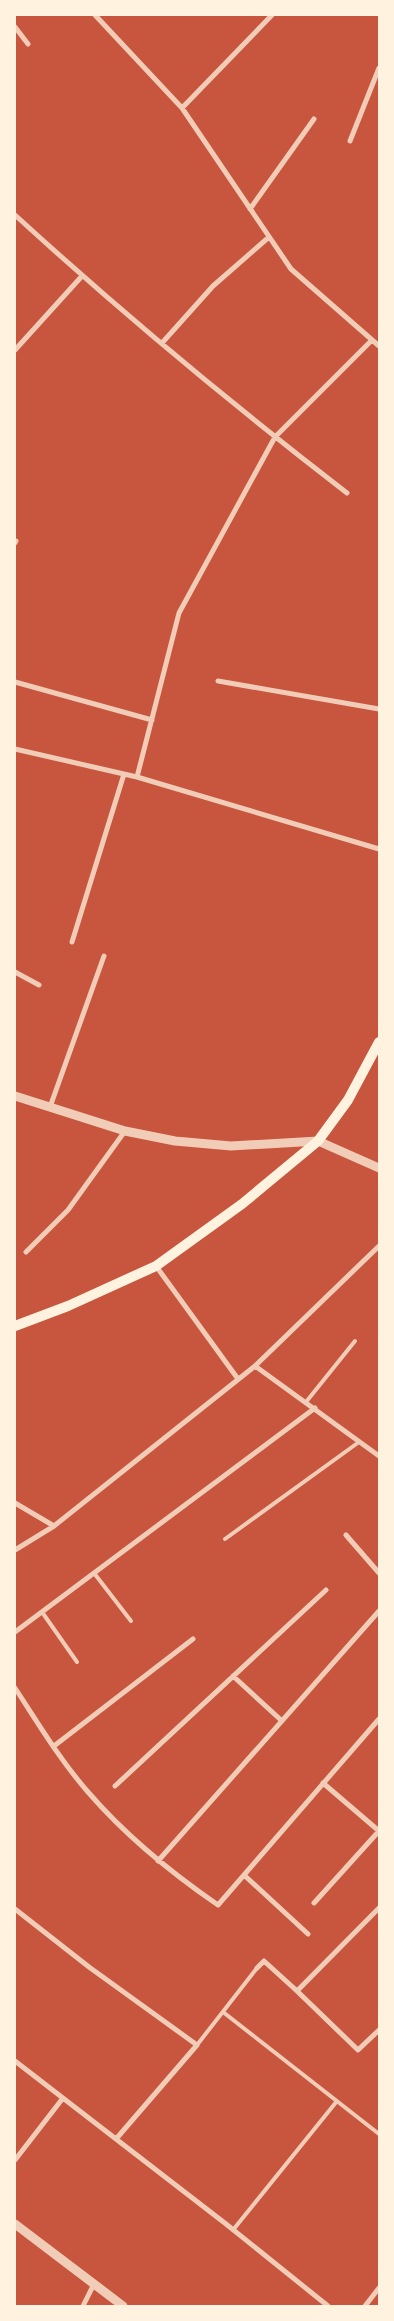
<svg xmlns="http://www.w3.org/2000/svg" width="394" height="2321" font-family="Arial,sans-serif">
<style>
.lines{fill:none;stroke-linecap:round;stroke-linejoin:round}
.service{stroke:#f1ccb7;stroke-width:4}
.minor{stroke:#f1ccb7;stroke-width:5}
.tertiary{stroke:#f1ccb7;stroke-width:9}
.secondary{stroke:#fff3e0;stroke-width:10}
</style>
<rect width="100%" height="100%" fill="#c8553d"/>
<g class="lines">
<path class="service" d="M306,1402L355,1341
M225,1539L359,1442
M94,1573L131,1621
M42,1612L77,1662
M223,2012L379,2134
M197,2045L257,1968
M233,2230L337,2101"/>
<path class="minor" d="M95,15L182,108L291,269L379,346
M15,27L28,44
M182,108L272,15
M350,141L379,68
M250,209L314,119
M15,215C121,312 233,405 347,493
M371,341L275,437L179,613L137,777L379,849
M162,343L213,286L269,237
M15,350L82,276
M15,543L16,541
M218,681L379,709
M15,682L152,720
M15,749L137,777
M72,942L124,774
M15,972L39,985
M50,1107L104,956
M26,1252L68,1210L125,1131
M156,1266L238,1379
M255,1366L379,1456
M15,1503L54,1526
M346,1535L379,1573
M15,1550L54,1526L255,1366L379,1246
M15,1632L315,1408
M233,1676L282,1721
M15,1688C38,1723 60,1760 88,1792C126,1836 170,1872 218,1905L379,1719
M54,1746L193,1639
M323,1783L379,1831
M115,1786L326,1590
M158,1861L379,1611
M244,1875L308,1934
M314,1903L379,1831
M15,1909L89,1967L197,2045L116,2139
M257,1968L264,1961L297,1991L379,1908
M297,1991L358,2050L379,2030
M15,2061L226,2224L328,2306
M15,2160L63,2098
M83,2306L94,2284
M365,2306L379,2288"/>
<path class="tertiary" d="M15,1096L125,1131L175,1141L231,1146L318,1141L379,1168
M15,2224L123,2306"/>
<path class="secondary" d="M15,1326L68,1306L156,1266L242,1204L318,1141L348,1100L379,1042"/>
</g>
<rect width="394" height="2321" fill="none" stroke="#fff3e0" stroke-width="32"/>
</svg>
